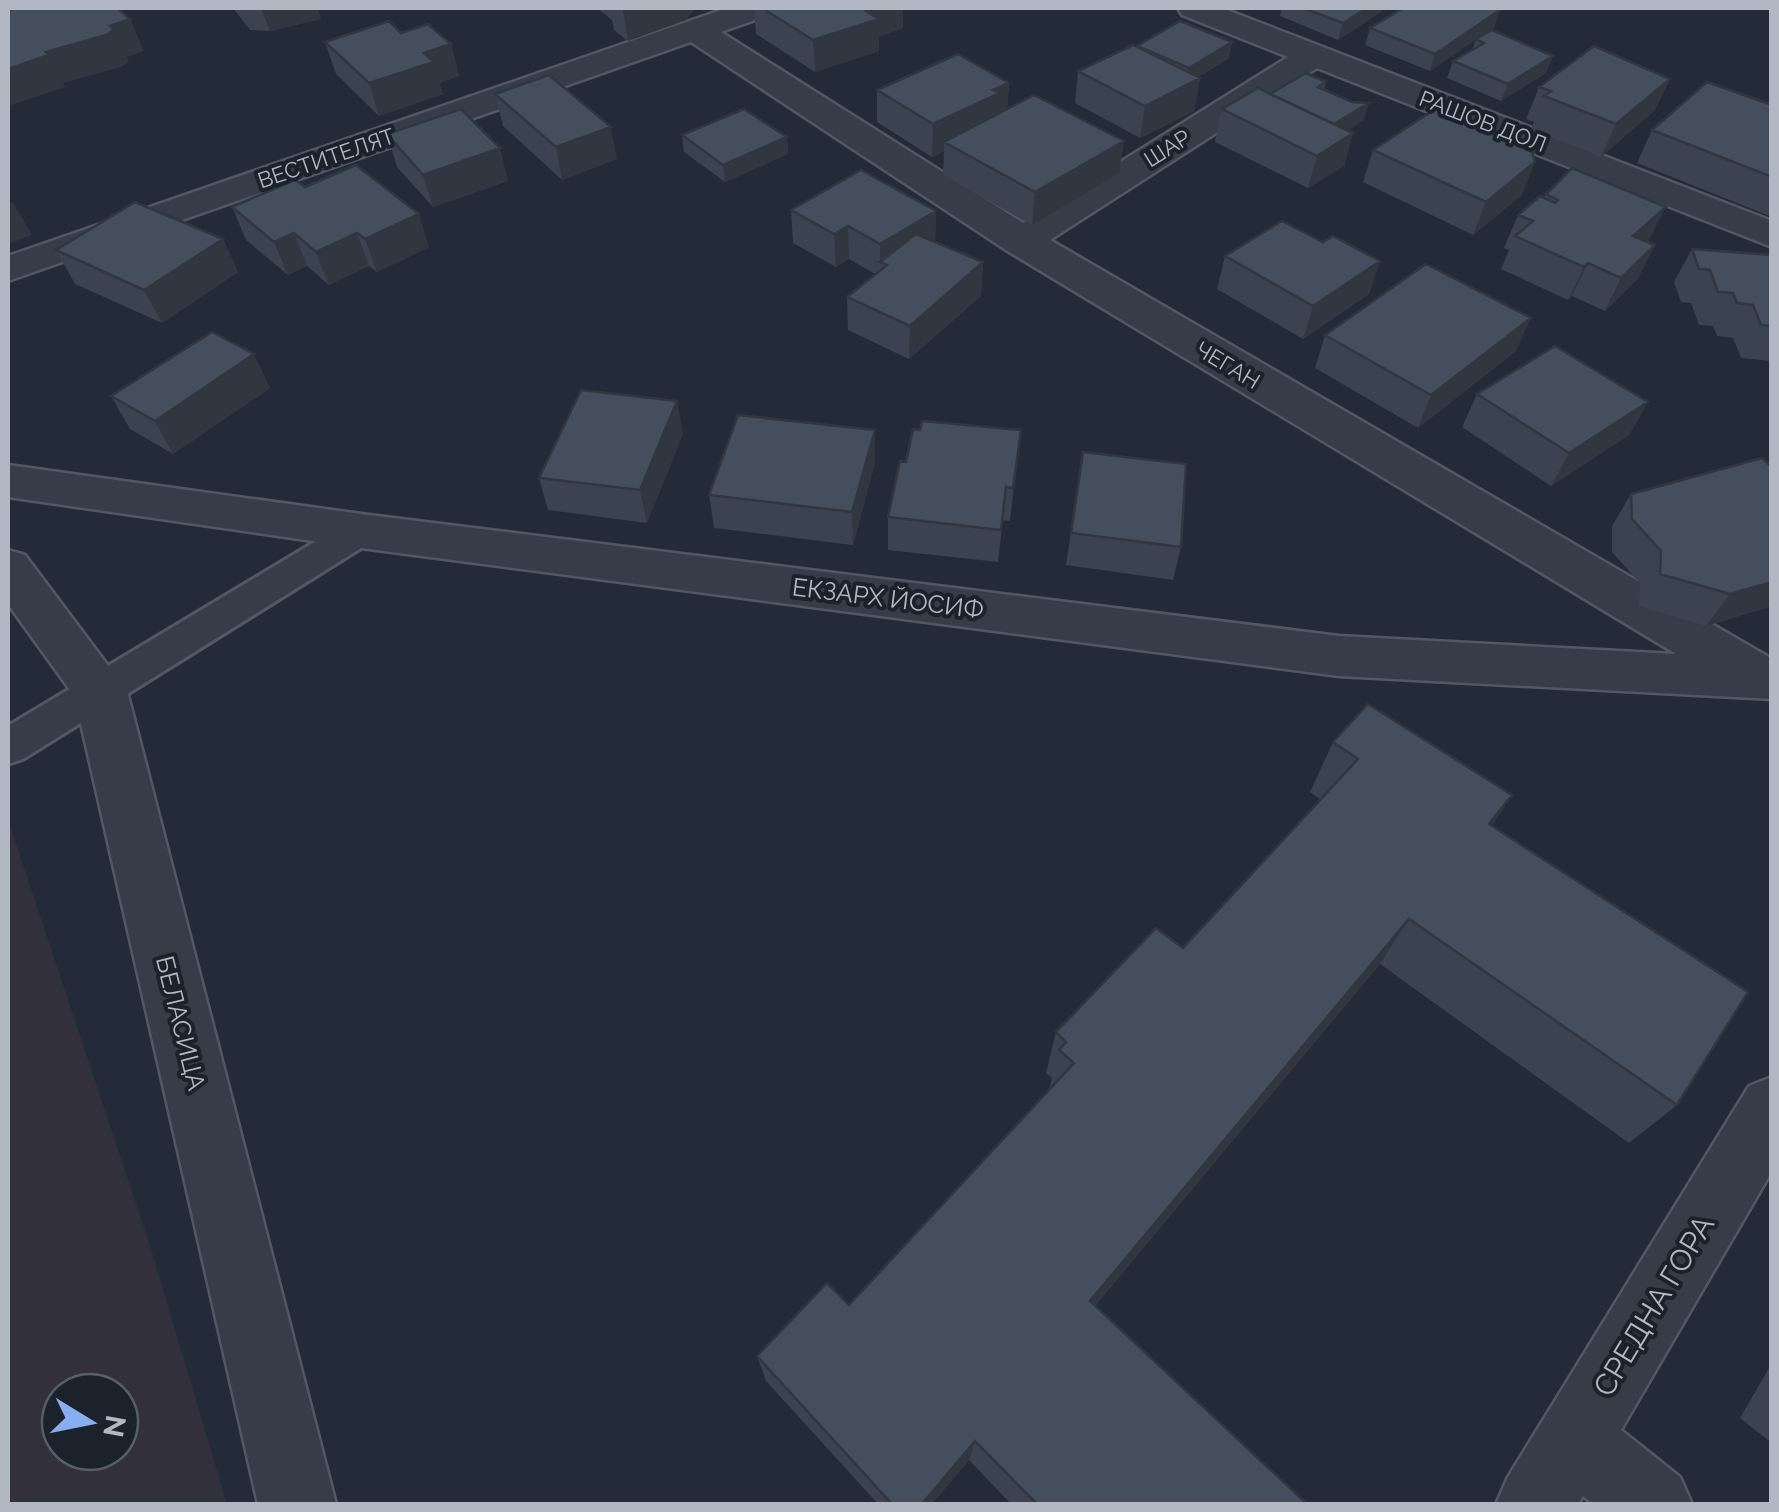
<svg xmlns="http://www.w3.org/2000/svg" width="1779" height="1512" font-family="Raleway,sans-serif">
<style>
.medical{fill:#32303c;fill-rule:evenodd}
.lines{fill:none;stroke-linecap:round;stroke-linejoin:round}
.lane-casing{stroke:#515863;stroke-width:6}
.street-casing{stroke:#515863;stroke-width:5}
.lane{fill:#363d48;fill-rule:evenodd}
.street{fill:#363d48;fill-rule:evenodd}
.wall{fill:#3a434f}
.shaded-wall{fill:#303740}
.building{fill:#444e5c;stroke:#303740;stroke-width:2.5}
.labels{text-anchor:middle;stroke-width:8;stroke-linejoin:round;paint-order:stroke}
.far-street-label{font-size:22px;fill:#b1b8c4;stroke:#1b222c}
.street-label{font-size:25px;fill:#b1b8c4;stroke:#1b222c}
.near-street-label{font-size:30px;fill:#b1b8c4;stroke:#1b222c}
</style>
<rect width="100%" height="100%" fill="#222b37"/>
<path class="medical" d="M8,820L149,1242L227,1504H8ZM60,1392H120V1452H60Z"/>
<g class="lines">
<g class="lane-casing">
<path id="lane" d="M361,518L374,522L380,531L374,540L23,759L8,764V726L348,522Z"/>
</g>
<g class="street-casing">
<path id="street" d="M727,8H773L769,15L721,32L1023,223L1288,57L1182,15L1178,8H1222L1772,221V247L1317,68L1050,240L1772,659V699L1339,676L361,548L8,497V465L361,514L1339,636L1676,654L1006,250L691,42L8,281V256Z
M8,550L25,555L127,691L336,1504H258L75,697L8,604Z
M1772,1077V1171L1621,1430L1680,1477L1692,1504H1593L1583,1496L1578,1504H1496L1508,1477L1749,1086Z"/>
</g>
<use href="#lane" class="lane"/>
<use href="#street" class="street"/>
</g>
<path class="wall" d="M233,8H317L321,19L270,31L250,30Z
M597,8H695L686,20L628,41L614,30L612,20Z
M754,8H874L903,28L879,37V51L815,72L756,34Z
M1282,8H1382L1381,12L1338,40L1280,16Z
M1500,10L1494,27L1478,38L1546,73L1501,101L1447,78L1453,61L1472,50L1476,39L1430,71L1365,45L1370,28Z
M401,33L451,44L459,76L439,83L443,94L379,116L336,74L325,42Z
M1232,42L1228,59L1198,77L1200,78L1194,111L1140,138L1075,103L1078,71L1137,47Z
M1670,79L1654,111L1601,157L1531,129L1534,122L1526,119L1539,87Z
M1326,82L1324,89L1364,120L1347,130L1353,133L1344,166L1308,188L1215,142L1222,109L1270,94Z
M1009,83L1007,109L1124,141L1119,173L1032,225L943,175L944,151L932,157L877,122V90Z
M495,94L617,159L562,180L503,126Z
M1772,105V217L1637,163L1652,130Z
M387,134L508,181L433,207L397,167Z
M682,135L787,137L788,154L725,182L684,152Z
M1373,150L1522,195L1473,235L1363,182Z
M305,187L429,247L377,272L369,266L329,285L307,266L288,275L246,240L232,207Z
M1546,194L1649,240L1646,242L1655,245L1638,278L1605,311L1572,296L1568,300L1501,269L1509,250L1504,248L1518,215L1544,198Z
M791,210L936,211L935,242L983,262L981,296L909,359L848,330L847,297L875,274L849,259L836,267L793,243Z
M223,239L238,272L162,323L75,284L56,250Z
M1692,249L1772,255V361L1741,358L1733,338L1717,336L1713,326L1699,325L1691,303L1681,302L1674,282Z
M1225,256L1380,261L1369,294L1303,339L1217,289Z
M1325,335L1516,351L1418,428L1315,368Z
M270,388L173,454L130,429L111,396Z
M1477,394L1648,402L1629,435L1551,486L1462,427Z
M875,430V463L853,545L714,528L709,495Z
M683,434L647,523L548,510L539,478Z
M1083,452L1181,547L1173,580L1066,565Z
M1017,463L1010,521L1003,520L998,562L888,550V517Z
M1772,467V606L1706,626L1639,606L1640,583L1612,552V526L1631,494Z
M1333,742L1492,826L1677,1105L1629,1143L1380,964L1095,1306L1307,1504H1011L969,1460L932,1504H878L766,1381L757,1356L849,1305L1049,1090L1052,1078L1046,1073L1056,1032L1183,948L1320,799L1310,792Z
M1772,1363V1443L1740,1418Z"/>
<path class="shaded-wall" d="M261,8H317L321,19L270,31Z
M629,8H695L686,20L628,41L623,10Z
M874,8H903V28L879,37V51L815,72L813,40Z
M1367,8H1382L1381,12L1338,40L1343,23Z
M1500,10L1494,27L1430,71L1435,54Z
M130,19L144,51L127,57L129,62L121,67L63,83L65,87L8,106V69L46,52Z
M1232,42L1228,59L1185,85L1189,68Z
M451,44L459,76L439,83L443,94L379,116L369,83L424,53Z
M1553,56L1546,73L1501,101L1508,84Z
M1200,78L1194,111L1140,138L1145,106Z
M1670,79L1654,111L1601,157L1616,124Z
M1009,83L1007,115L944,142V151L932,157L933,124L993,90Z
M1369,103L1364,120L1318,148L1323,131Z
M611,127L617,159L562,180L556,147Z
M1353,133L1344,166L1308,188L1317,156Z
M787,137L788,154L725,182L723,165Z
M1124,141L1119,173L1032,225L1035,192Z
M500,148L508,181L433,207L423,175Z
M1535,162L1522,195L1473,235L1486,202Z
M13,202L32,235L8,244V204Z
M1666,207L1649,240L1617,269L1633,236Z
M936,211L935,244L887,265L880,262V244Z
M419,214L429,247L377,272L365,239Z
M848,226L849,259L836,267L834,234Z
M294,233L307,266L288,275L274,242Z
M357,233L369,266L329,285L316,252Z
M223,239L238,272L162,323L144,290Z
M1655,245L1638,278L1605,311L1621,278Z
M1380,261L1369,294L1303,339L1313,306Z
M983,262L981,296L909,359L910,326Z
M1588,263L1572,296L1568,300L1584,267Z
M1531,318L1516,351L1418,428L1431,395Z
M254,354L270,388L173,454L155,421Z
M677,401L683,434L647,523L640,490Z
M1648,402L1629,435L1551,486L1569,453Z
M875,430V463L853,545L852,512Z
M1021,430L1017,463L1010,521L1013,488Z
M1772,582V606L1706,626L1730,594Z
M1512,795L1480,844L1489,824Z
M1409,919L1380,964L1076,1329L1090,1301Z
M975,1441L969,1460L932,1504H922Z"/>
<path class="building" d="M15,8H117L130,19L110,26L114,30L106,35L46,52L49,55L8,69V10Z
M762,8H874L866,11L879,19L813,40Z
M1303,8H1367L1343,23Z
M1403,8H1493L1500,10L1435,54L1370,28Z
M389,21L401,33L428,24L451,44L424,53L434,62L369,83L325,42Z
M1180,21L1232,42L1189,68L1137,46Z
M1492,30L1553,56L1508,84L1453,61L1484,43L1476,39Z
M1133,45L1200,78L1145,106L1078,71Z
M1594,46L1670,79L1616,124L1544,96L1551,91L1539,87Z
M958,54L1009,83L993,90L1000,93L933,124L877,90Z
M1306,73L1326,82L1318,87L1352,102L1369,103L1334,124L1270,94Z
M549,75L611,127L556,147L495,94Z
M1707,82L1772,105V177L1652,130Z
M1258,88L1353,133L1317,156L1222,109Z
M1034,95L1124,141L1035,192L944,142Z
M461,109L500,148L423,175L387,134Z
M744,109L787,137L723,165L682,135Z
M1435,109L1532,152L1535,162L1486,202L1373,150Z
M356,165L419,214L365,239L357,233L316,252L294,233L274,242L232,207L295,180L305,187Z
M1572,168L1666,207L1633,236L1655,245L1621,278L1588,263L1584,267L1515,236L1533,221L1518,215L1540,196L1555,203L1558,200L1546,194Z
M861,170L936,211L880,244L848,226L834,234L791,210Z
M135,202L223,239L144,290L56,250Z
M1282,221L1323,242L1333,236L1380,261L1313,306L1225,256Z
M916,234L983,262L910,326L847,297L887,265L880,262Z
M1692,249L1772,255V326L1761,325L1753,305L1737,303L1733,293L1718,292L1710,270L1699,269Z
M1426,264L1531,318L1431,395L1325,335Z
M212,332L254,354L155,421L111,396Z
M1555,346L1648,402L1569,453L1477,394Z
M581,390L677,401L640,490L539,478Z
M738,415L875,430L852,512L709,495Z
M922,421L1021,430L1013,488L1006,487L1001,530L888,517L900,461L906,462L913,429L920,430Z
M1083,452L1186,464L1181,547L1071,533Z
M1762,458L1772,467V582L1730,594L1660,574L1661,551L1632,519L1631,494Z
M1368,704L1512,795L1489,824L1748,992L1677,1105L1409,919L1090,1301L1307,1504H1037L975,1441L922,1504H892L757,1356L827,1283L849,1305L1074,1063L1059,1050L1066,1042L1056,1032L1156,928L1183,948L1358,759L1333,742Z"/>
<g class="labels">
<g class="far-street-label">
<text transform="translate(1483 121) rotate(21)" y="8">РАШОВ ДОЛ</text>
<text transform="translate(1167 148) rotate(-32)" y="8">ШАР</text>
<text transform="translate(326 158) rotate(-19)" y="8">ВЕСТИТЕЛЯТ</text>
<text transform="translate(1228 365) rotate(31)" y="8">ЧЕГАН</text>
</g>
<g class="street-label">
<text transform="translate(888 598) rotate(7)" y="9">ЕКЗАРХ ЙОСИФ</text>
<text transform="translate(181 1023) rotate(76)" y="9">БЕЛАСИЦА</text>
</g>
<g class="near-street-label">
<text transform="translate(1654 1306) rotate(-59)" y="10">СРЕДНА ГОРА</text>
</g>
</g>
<rect width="1779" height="1512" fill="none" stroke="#b1b8c4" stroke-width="20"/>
<g transform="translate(90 1422) rotate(100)"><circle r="48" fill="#1b222c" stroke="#575e69" stroke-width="2.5"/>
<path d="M0-8L18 38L0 25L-18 38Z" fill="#89aef0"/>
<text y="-15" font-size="28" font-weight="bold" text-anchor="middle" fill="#b1b8c4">N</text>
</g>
</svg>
